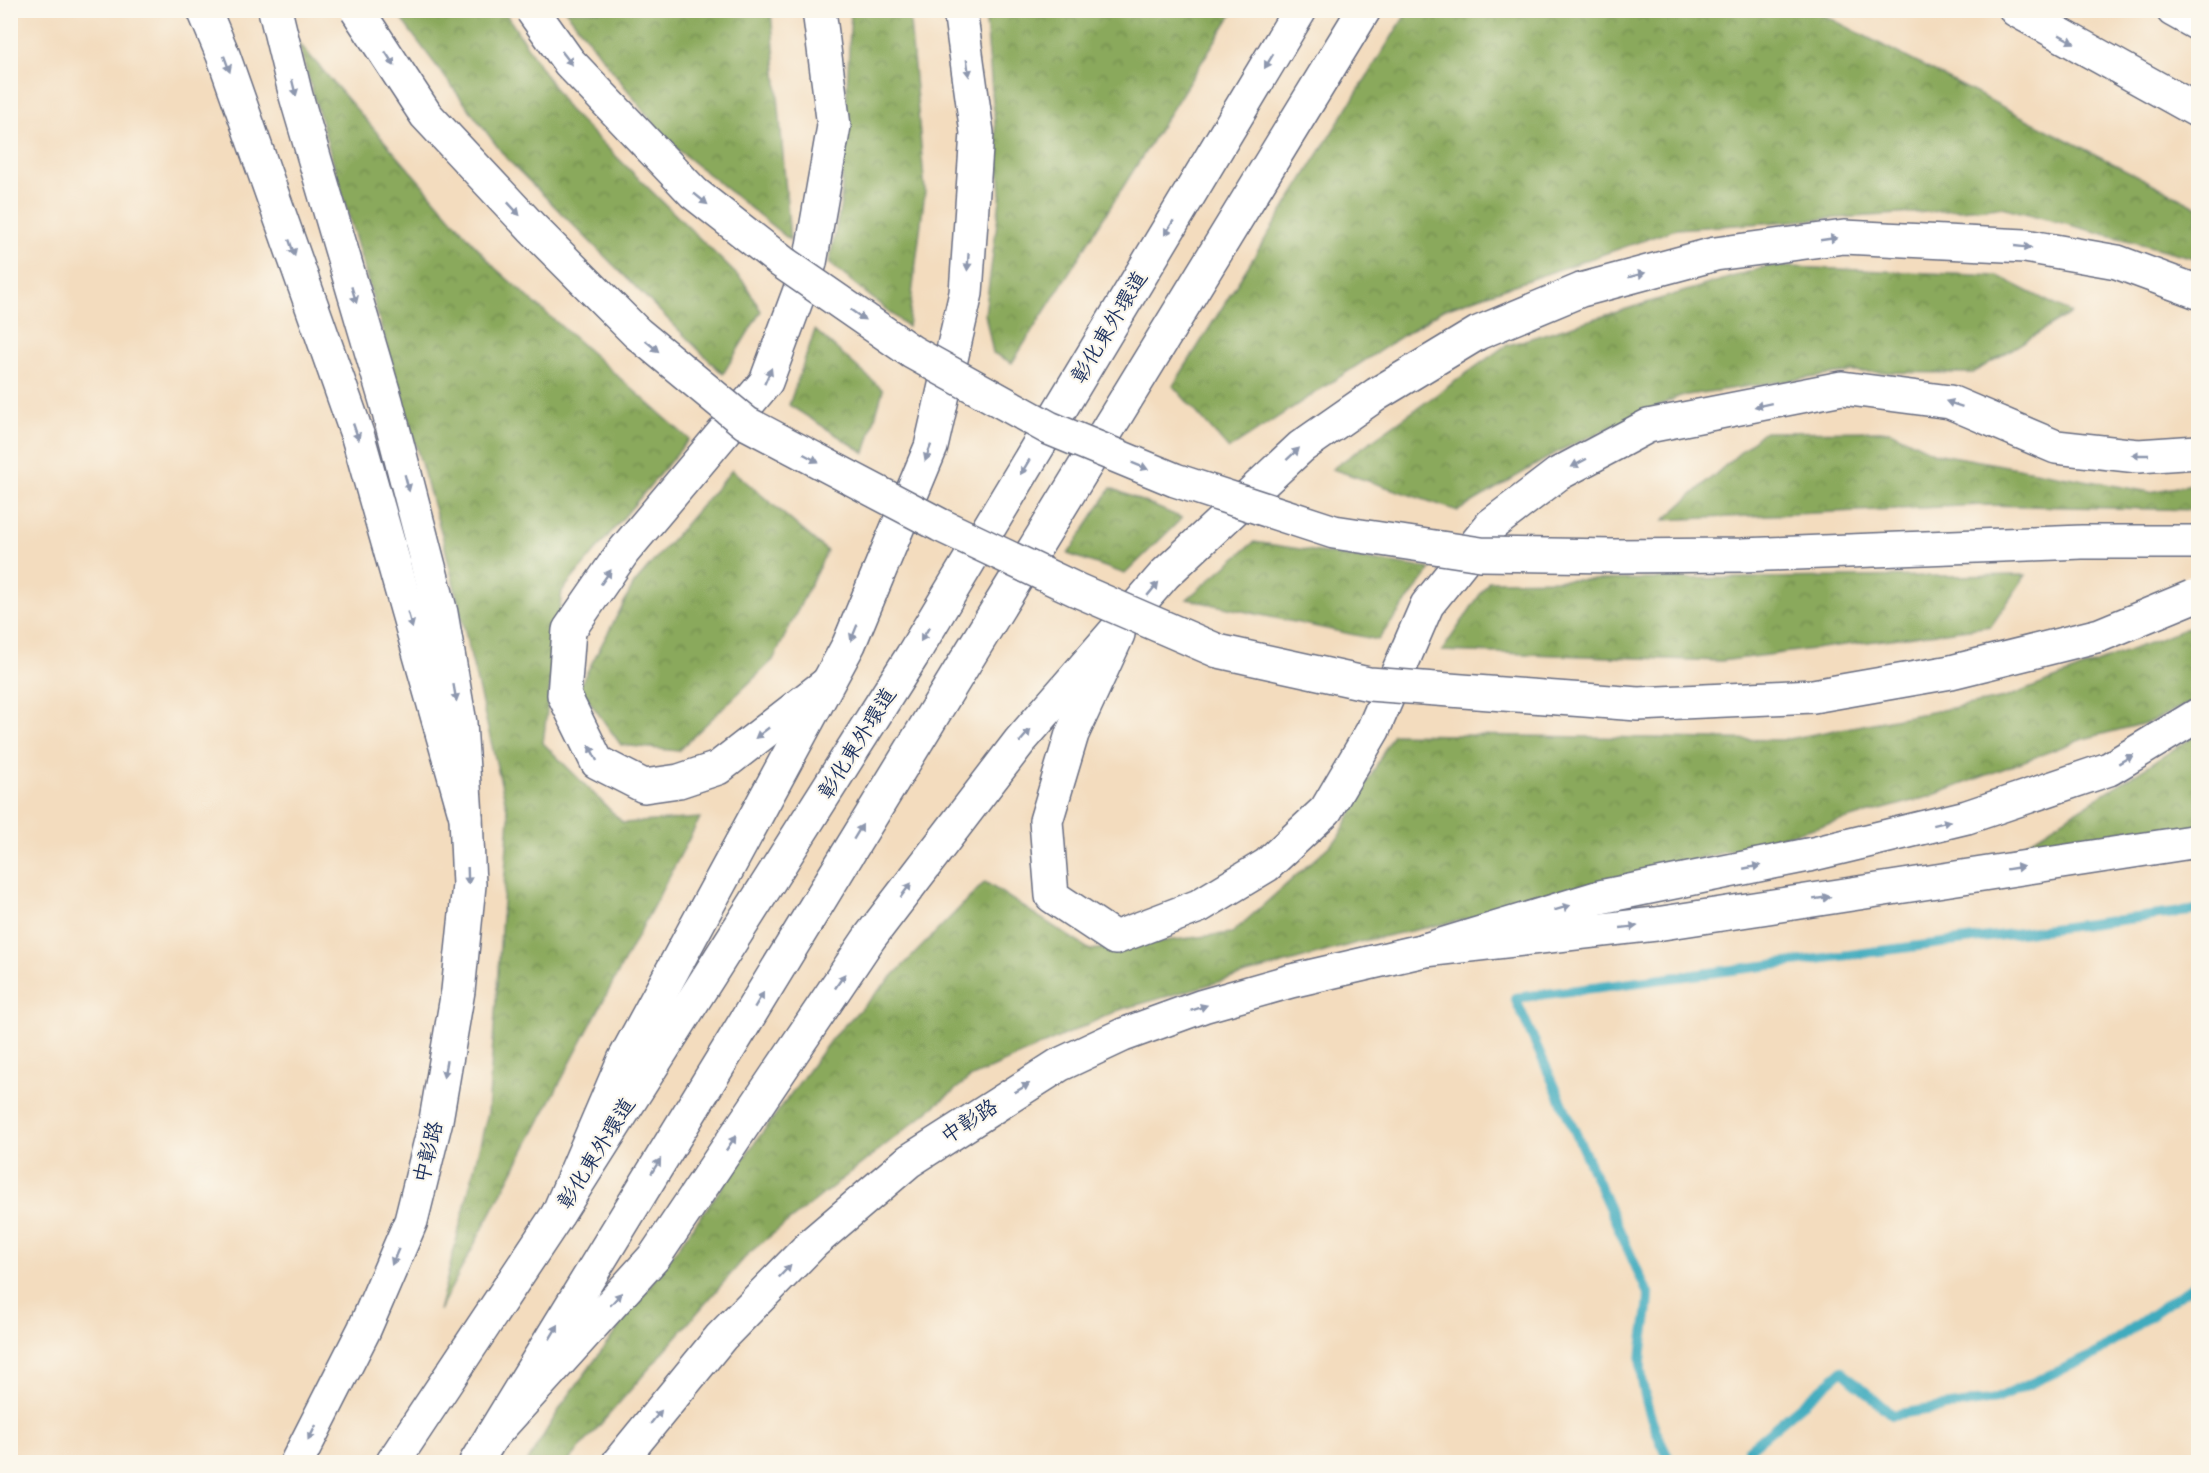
<svg xmlns="http://www.w3.org/2000/svg" width="2209" height="1473" font-family="'Shantell Sans','LXGW WenKai TC',sans-serif">
<style>
.forest{fill:url(#forest-crowns);stroke:#526c5d;stroke-width:1.5}
.lines{fill:none;stroke-linecap:round;stroke-linejoin:round}
.stream{stroke:#3fabbe;stroke-width:10}
.minor-casing{stroke:#676c80;stroke-width:36}
.major-casing{stroke:#676c80;stroke-width:36}
.highway-casing{stroke:#676c80;stroke-width:36}
.minor{stroke:#fff;stroke-width:33}
.major{stroke:#fff;stroke-width:33}
.highway{stroke:#fff;stroke-width:33}
.highway-bridge-casing{stroke:#676c80;stroke-width:36;stroke-linecap:butt}
.highway-bridge{stroke:#fff;stroke-width:33}
.oneway{fill:#8d97ae}
.labels{text-anchor:middle;stroke-width:4.5;stroke-linejoin:round;paint-order:stroke}
.street-label{font-size:21px;fill:#1b2f5e;stroke:#fbf7ec}
</style>
<defs>
<pattern id="forest-crowns" width="20" height="18" patternUnits="userSpaceOnUse" patternTransform="scale(1.5)"><rect width="20" height="18" fill="#8aa95c"/><path d="M2 6a3 3 0 1 1 6 0M12 15a3 3 0 1 1 6 0" fill="none" stroke="#708a4f"/></pattern>
</defs>
<rect width="100%" height="100%" fill="#fbf7ec"/>
<filter id="ink" filterUnits="userSpaceOnUse"><feTurbulence type="fractalNoise" baseFrequency=".0167" numOctaves="2"/><feDisplacementMap in="SourceGraphic" scale="12" xChannelSelector="R" yChannelSelector="G"/><feConvolveMatrix kernelMatrix="1 2 1 2 8 2 1 2 1" color-interpolation-filters="sRGB"/></filter>
<filter id="wash" filterUnits="userSpaceOnUse"><feTurbulence type="fractalNoise" baseFrequency=".008" numOctaves="4" result="noise"/><feDisplacementMap in="SourceGraphic" scale="24" xChannelSelector="R" yChannelSelector="G"/><feGaussianBlur stdDeviation="1.35" result="paint"/><feColorMatrix in="noise" values="0 0 0 0 0 0 0 0 0 0 0 0 0 0 0 0 0 1.4 0 .05"/><feComposite in="paint" operator="in"/></filter>
<g filter="url(#wash)">
<rect width="100%" height="100%" fill="#f3dcbe"/>
<path class="forest" d="M395,11H504L568,109L744,282L761,311L723,374L506,158Z
M566,11H771L790,240L668,142Z
M851,11H909L925,191L908,327L829,263L841,204Z
M985,11H1234L1012,363L993,353L985,314L1001,192Z
M1408,11H1816L2198,207V259L2002,207L1676,229L1442,310L1229,449L1173,386Z
M298,42L495,268L689,439L562,591L543,743L623,823L700,818L439,1311L488,1112L509,817L442,535Z
M1768,266L1998,276L2071,313L1973,373L1851,372L1680,396L1561,450L1458,511L1332,469L1505,346Z
M815,330L883,390L865,453L789,405Z
M1890,431L1935,453L2150,492L2198,483V510L1983,505L1664,520L1763,432Z
M732,470L827,551L773,660L678,751L621,745L579,687L634,584Z
M1111,488L1182,518L1125,574L1068,554Z
M1254,542L1431,569L1378,640L1187,599Z
M2026,575L1991,626L1721,661L1442,651L1489,581Z
M2198,624V699L2150,722L2083,739L1928,797L1511,910L1367,940L1119,1010L970,1078L749,1253L568,1462H527L564,1402L832,1038L985,882L1090,950L1232,933L1338,838L1393,734L1783,740L2005,698Z
M2198,734V827L2010,853Z"/>
<g class="lines">
<path class="stream" d="M1671,1462C1656,1436 1643,1400 1641,1370C1640,1346 1648,1320 1649,1296L1515,998L2198,910
M1748,1462V1450L1842,1371L1892,1415L1996,1399L2094,1355L2198,1282"/>
</g>
</g>
<g filter="url(#ink)">
<g class="lines">
<g class="minor-casing">
<path id="minor" d="M204,10L223,55L358,437L466,817L469,885L458,991L436,1120L411,1221L364,1330L297,1462
M819,10L834,126L810,263L766,382L623,552L569,630L564,695L597,762L644,786L679,781L718,768L825,685
M1118,634L1072,734L1046,821L1052,896L1115,938L1199,906L1267,865L1326,810L1373,730L1427,605L1491,525L1558,474L1648,426L1842,388L1950,402L2056,447L2138,456L2198,452
M619,1462L721,1337L814,1242L909,1161L1059,1065L1123,1035L1203,1006L1291,981L1425,950L1656,924L2198,841"/>
</g>
<g class="major-casing">
<path id="major" d="M393,1462L558,1214L912,656L1300,10
M476,1462C771,978 1064,492 1364,10"/>
</g>
<g class="highway-casing">
<path id="highway" d="M275,10L296,96L386,401L441,613L460,723L466,817
M2016,10L2198,111
M2173,10L2198,24
M1425,950L1600,897L1813,854L1967,817L2109,769L2198,715
M558,1214L624,1060L849,644L931,447L966,293L977,133L960,10
M492,1436L655,1256L870,937L1020,741L1165,574L1301,447L1377,394L1478,333L1581,290L1715,254L1844,237L2025,246L2117,262L2198,292"/>
</g>
<use href="#minor" class="minor"/>
<use href="#major" class="major"/>
<use href="#highway" class="highway"/>
<g class="highway-bridge-casing">
<path id="highway-bridge" d="M357,10L426,115L532,228L637,333L746,423L940,525L1077,590L1218,651L1369,684L1638,704L1813,696L1951,672L2100,635L2192,597
M532,10L569,62L694,193L782,262L912,352L1049,428L1175,480L1334,532L1481,554L1614,556L1742,555L2082,542H2198"/>
</g>
<use href="#highway-bridge" class="highway-bridge"/>
</g>
<defs><path id="oneway-solid" d="M-6-.8H1V-3.2L6.5 0L1 3.2V.8H-6Z" transform="scale(1.5)"/></defs>
<g class="oneway">
<use href="#oneway-solid" transform="translate(2067 39) rotate(29)"/>
<use href="#oneway-solid" transform="translate(567 58) rotate(52)"/>
<use href="#oneway-solid" transform="translate(390 59) rotate(57)"/>
<use href="#oneway-solid" transform="translate(1269 61) rotate(121)"/>
<use href="#oneway-solid" transform="translate(227 64) rotate(70)"/>
<use href="#oneway-solid" transform="translate(968 68) rotate(82)"/>
<use href="#oneway-solid" transform="translate(294 88) rotate(76)"/>
<use href="#oneway-solid" transform="translate(701 199) rotate(39)"/>
<use href="#oneway-solid" transform="translate(514 209) rotate(47)"/>
<use href="#oneway-solid" transform="translate(1169 228) rotate(121)"/>
<use href="#oneway-solid" transform="translate(1829 239) rotate(-8)"/>
<use href="#oneway-solid" transform="translate(2023 247) rotate(6)"/>
<use href="#oneway-solid" transform="translate(292 248) rotate(71)"/>
<use href="#oneway-solid" transform="translate(968 262) rotate(94)"/>
<use href="#oneway-solid" transform="translate(1637 275) rotate(-15)"/>
<use href="#oneway-solid" transform="translate(354 295) rotate(73)"/>
<use href="#oneway-solid" transform="translate(858 315) rotate(35)"/>
<use href="#oneway-solid" transform="translate(652 346) rotate(40)"/>
<use href="#oneway-solid" transform="translate(768 376) rotate(-66)"/>
<use href="#oneway-solid" transform="translate(1954 404) rotate(-161)"/>
<use href="#oneway-solid" transform="translate(1763 405) rotate(168)"/>
<use href="#oneway-solid" transform="translate(356 432) rotate(71)"/>
<use href="#oneway-solid" transform="translate(928 453) rotate(110)"/>
<use href="#oneway-solid" transform="translate(1293 454) rotate(-43)"/>
<use href="#oneway-solid" transform="translate(2140 455) rotate(-180)"/>
<use href="#oneway-solid" transform="translate(811 458) rotate(28)"/>
<use href="#oneway-solid" transform="translate(1579 463) rotate(152)"/>
<use href="#oneway-solid" transform="translate(1140 466) rotate(22)"/>
<use href="#oneway-solid" transform="translate(1025 467) rotate(121)"/>
<use href="#oneway-solid" transform="translate(407 483) rotate(75)"/>
<use href="#oneway-solid" transform="translate(606 577) rotate(-55)"/>
<use href="#oneway-solid" transform="translate(1153 589) rotate(-50)"/>
<use href="#oneway-solid" transform="translate(410 620) rotate(74)"/>
<use href="#oneway-solid" transform="translate(854 633) rotate(112)"/>
<use href="#oneway-solid" transform="translate(925 634) rotate(121)"/>
<use href="#oneway-solid" transform="translate(455 693) rotate(80)"/>
<use href="#oneway-solid" transform="translate(762 733) rotate(142)"/>
<use href="#oneway-solid" transform="translate(1025 736) rotate(-49)"/>
<use href="#oneway-solid" transform="translate(593 753) rotate(-117)"/>
<use href="#oneway-solid" transform="translate(2126 759) rotate(-31)"/>
<use href="#oneway-solid" transform="translate(1942 823) rotate(-14)"/>
<use href="#oneway-solid" transform="translate(858 832) rotate(-59)"/>
<use href="#oneway-solid" transform="translate(1752 867) rotate(-11)"/>
<use href="#oneway-solid" transform="translate(2015 868) rotate(-9)"/>
<use href="#oneway-solid" transform="translate(468 876) rotate(88)"/>
<use href="#oneway-solid" transform="translate(906 890) rotate(-53)"/>
<use href="#oneway-solid" transform="translate(1822 898) rotate(-9)"/>
<use href="#oneway-solid" transform="translate(1562 908) rotate(-17)"/>
<use href="#oneway-solid" transform="translate(1629 927) rotate(-6)"/>
<use href="#oneway-solid" transform="translate(840 981) rotate(-56)"/>
<use href="#oneway-solid" transform="translate(759 1000) rotate(-59)"/>
<use href="#oneway-solid" transform="translate(1199 1008) rotate(-19)"/>
<use href="#oneway-solid" transform="translate(445 1069) rotate(100)"/>
<use href="#oneway-solid" transform="translate(1022 1088) rotate(-31)"/>
<use href="#oneway-solid" transform="translate(731 1143) rotate(-56)"/>
<use href="#oneway-solid" transform="translate(656 1166) rotate(-58)"/>
<use href="#oneway-solid" transform="translate(395 1257) rotate(113)"/>
<use href="#oneway-solid" transform="translate(785 1271) rotate(-46)"/>
<use href="#oneway-solid" transform="translate(616 1299) rotate(-48)"/>
<use href="#oneway-solid" transform="translate(554 1332) rotate(-59)"/>
<use href="#oneway-solid" transform="translate(656 1417) rotate(-51)"/>
<use href="#oneway-solid" transform="translate(312 1433) rotate(117)"/>
</g>
</g>
<g class="labels">
<g class="street-label">
<text transform="translate(1109 327) rotate(-59)" y="7">彰化東外環道</text>
<text transform="translate(857 743) rotate(-58)" y="7">彰化東外環道</text>
<text transform="translate(969 1121) rotate(-33)" y="7">中彰路</text>
<text transform="translate(428 1152) rotate(-76)" y="7">中彰路</text>
<text transform="translate(596 1153) rotate(-58)" y="7">彰化東外環道</text>
</g>
</g>
<rect width="2209" height="1473" fill="none" stroke="#fbf7ec" stroke-width="36"/>
</svg>
